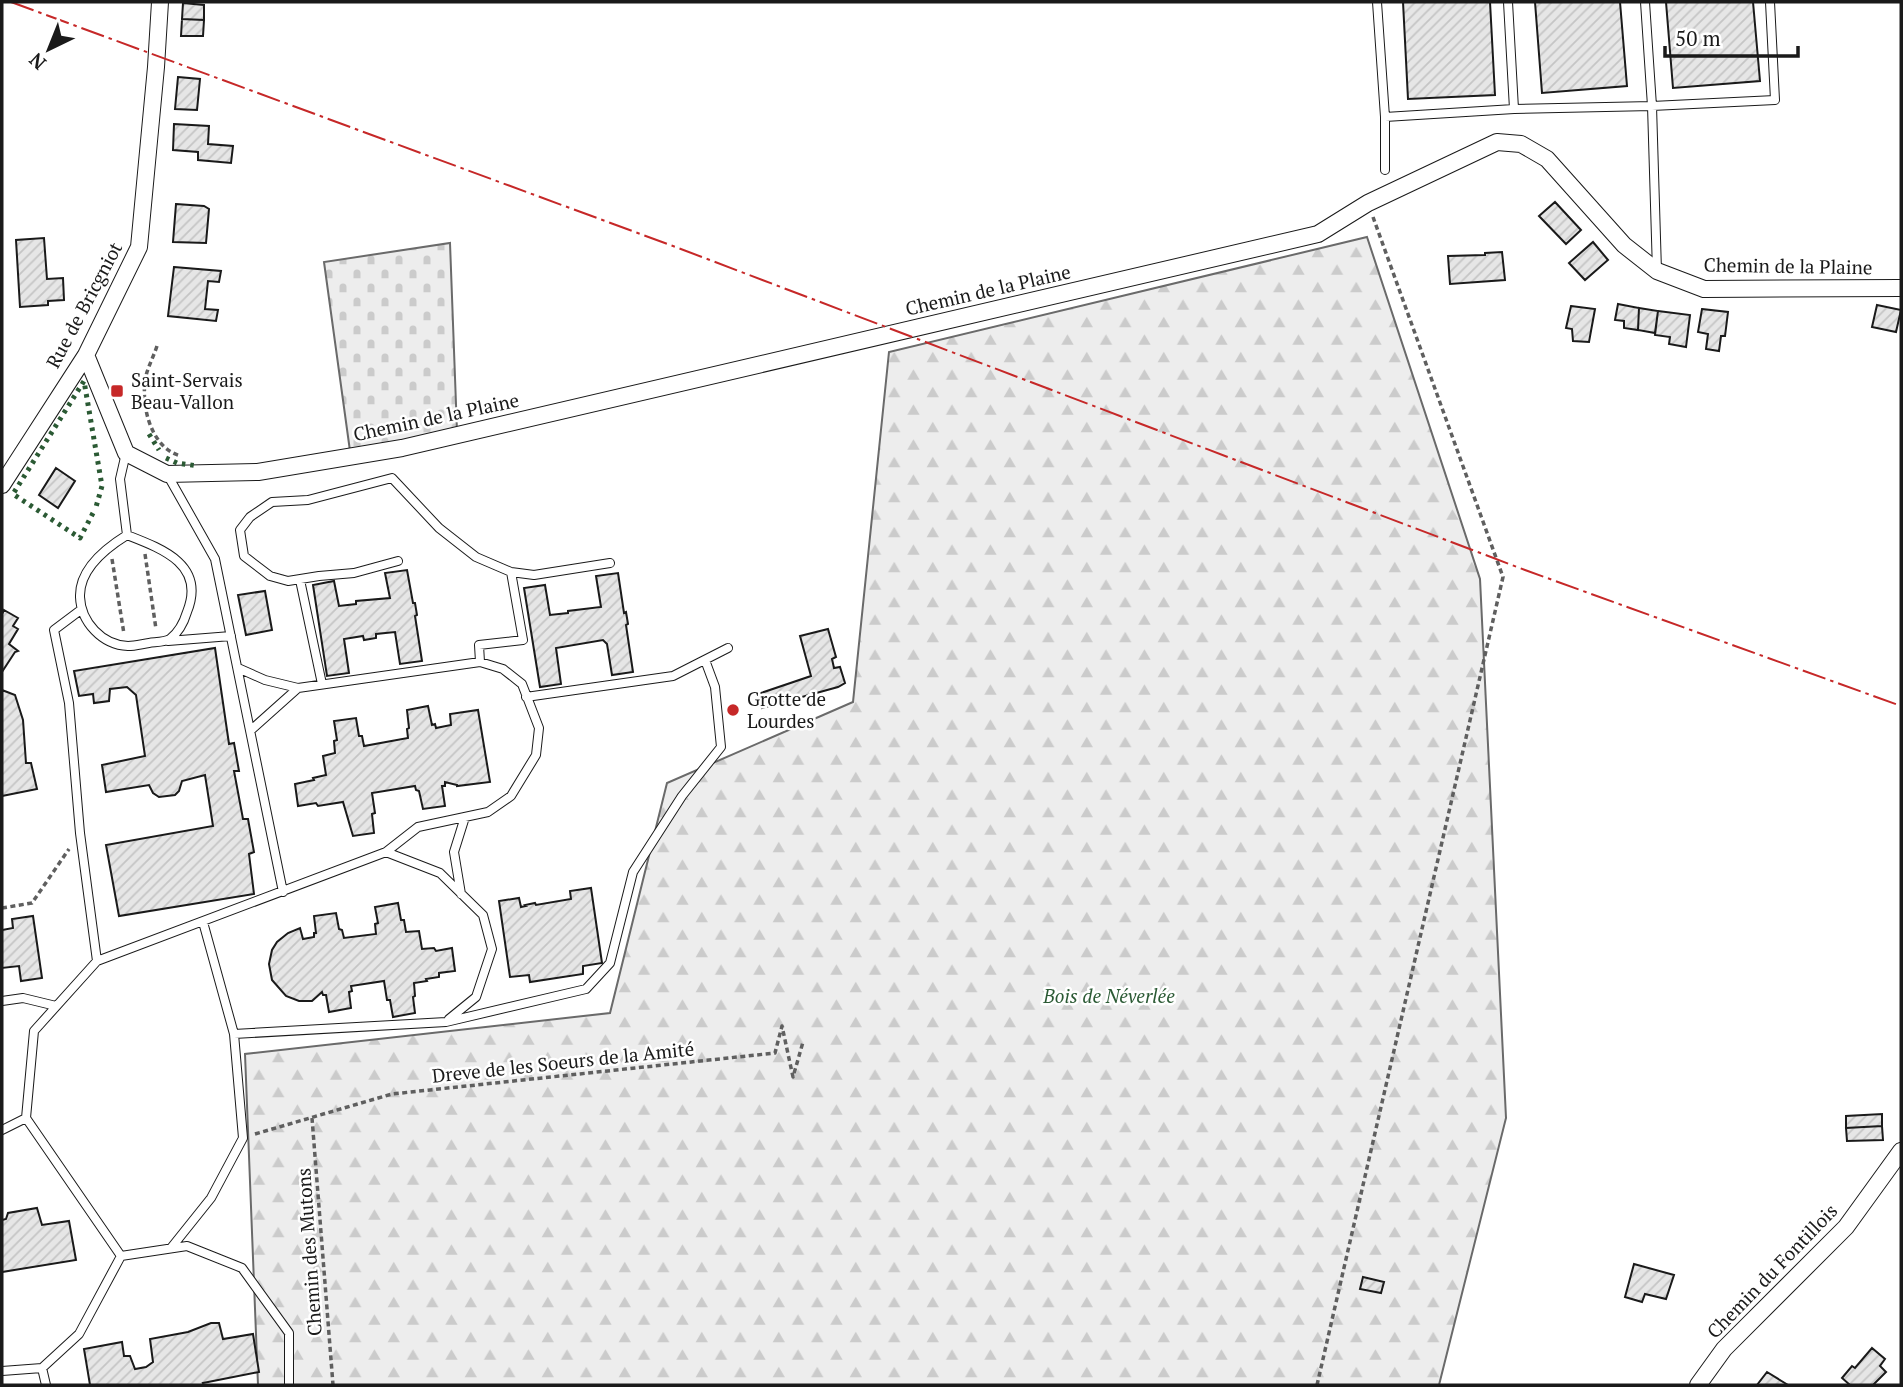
<svg xmlns="http://www.w3.org/2000/svg" width="1903" height="1387" font-family="'PT Serif',serif">
<style>
.forest{fill:url(#forest-firs);stroke:#6a6a6a;stroke-width:2}
.cemetery{fill:url(#cemetery-stones);stroke:#6a6a6a;stroke-width:2}
.building{fill:url(#building-hatch);stroke:#1a1a1a;stroke-width:2}
.lines{fill:none;stroke-linecap:round;stroke-linejoin:round}
.lane-casing{stroke:#1a1a1a;stroke-width:10}
.street-casing{stroke:#1a1a1a;stroke-width:18}
.path{stroke:#5f5f5f;stroke-width:3.5;stroke-dasharray:5 3.5;stroke-linecap:butt}
.lane{stroke:#fff;stroke-width:8}
.street{stroke:#fff;stroke-width:16}
.hedge{stroke:#2b5a34;stroke-width:5;stroke-dasharray:3.5 5;stroke-linecap:butt}
.power{stroke:#c62828;stroke-width:2;stroke-dasharray:24 5 3.5 5;stroke-linecap:butt}
.poi-dot{fill:#c62828;stroke:#fff;stroke-width:2.5}
.labels{text-anchor:middle;stroke-width:5;stroke-linejoin:round;paint-order:stroke}
.street-label{font-size:19px;fill:#1a1a1a;stroke:#fff}
.poi-label{font-size:19px;fill:#1a1a1a;stroke:#fff;text-anchor:start}
.park-label{font-size:19px;font-style:italic;fill:#2b5a34;stroke:#fff}
</style>
<defs>
<pattern id="forest-firs" width="22" height="20" patternUnits="userSpaceOnUse" patternTransform="scale(1.75)"><rect width="22" height="20" fill="#ededed"/><path d="M5 1l3.5 6h-7zM16 11l3.5 6h-7z" fill="#cbcbcb"/></pattern>
<pattern id="cemetery-stones" width="16" height="16" patternUnits="userSpaceOnUse" patternTransform="scale(1.75)"><rect width="16" height="16" fill="#ededed"/><path d="M2 7V4a2 2 0 0 1 4 0v3zM10 15v-3a2 2 0 0 1 4 0v3z" fill="#cbcbcb"/></pattern>
<pattern id="building-hatch" width="6" height="6" patternUnits="userSpaceOnUse" patternTransform="scale(1.75)"><rect width="6" height="6" fill="#e6e6e6"/><path d="M-1 1l2-2M0 6l6-6M5 7l2-2" fill="none" stroke="#c5c5c5"/></pattern>
</defs>
<rect width="100%" height="100%" fill="#fff"/>
<path class="forest" d="M1367,237L1480,579L1506,1118L1439,1385H258L245,1054L610,1013L667,783L853,702L889,352Z"/>
<path class="cemetery" d="M450,243L457,431L350,451L324,262Z"/>
<path class="building" d="M1403,2H1490L1495,95L1408,99Z
M1535,2H1620L1627,86L1542,93Z
M1666,2H1753L1760,81L1673,88Z
M183,3L204,5V20L182,19Z
M182,19L204,20L203,36H181Z
M178,77L200,79L197,110L175,109Z
M174,124L209,126L208,144L233,146L231,163L198,160V152L173,150Z
M1555,202L1581,230L1566,244L1539,216Z
M176,204L204,206L209,209L206,243L173,242Z
M44,238L47,279L63,278L64,300L48,301V305L20,307L16,240Z
M1593,242L1608,260L1585,280L1569,263Z
M1502,252L1505,280L1450,284L1448,256L1485,255V253Z
M174,267L221,271L219,282L208,281L205,309L218,310L216,321L168,316Z
M1618,304L1639,308L1638,330L1624,328V321L1615,320Z
M1877,305L1901,310L1896,332L1872,327Z
M1571,306L1595,309L1589,342L1573,341L1572,329L1566,328Z
M1639,308L1658,311L1655,333L1638,330Z
M1702,309L1728,312L1725,336H1721L1719,351L1706,349L1708,334L1698,332Z
M1658,311L1690,315L1686,347L1669,344L1670,337L1655,335Z
M56,468L75,481L58,508L39,495Z
M407,570L413,603H415L417,615L415,616L422,661L400,664L395,632L376,634V638L364,640L363,636L344,639L349,673L327,676L313,585L334,581L339,606L356,604V601L390,598L385,573Z
M618,573L624,613L626,612L628,624L626,625L633,672L612,675L607,644L603,640L556,648L561,684L540,687L524,588L545,585L550,615L568,613V611L601,607L596,576Z
M265,591L272,630L246,635L238,595Z
M4,610L18,618L13,626L18,629L9,644L18,651L15,652L2,672V614Z
M828,629L836,657L832,659L834,668L840,667L845,683L838,687L762,708L758,694L811,676L800,636Z
M215,648L229,744L234,743L239,771H234L243,819H248L254,852L249,854L254,894L119,916L106,845L213,826L205,775L182,781L179,791L175,795L159,797L153,793L149,785L106,792L102,765L145,756L136,695L127,687L110,689L109,701L94,703L93,694L79,696L74,671Z
M2,690L15,695L23,720L26,763H31L37,789L2,796Z
M428,706L432,725L435,724L436,728L451,725L450,714L478,710L490,782L457,786V785L445,782V786H442L445,806L423,809L419,791L416,790L415,786L372,793L375,813L372,814L374,833L353,836L343,802L318,806L316,803L298,806L295,784L314,780L313,778L326,775L323,756L335,753L334,741L337,740L334,721L356,718L359,736H362L364,746L408,738L407,729L409,728L407,710Z
M591,888L602,963L583,966V974L530,982L529,975L510,977L499,901L519,898L521,907L526,906L525,905L535,903L536,905L571,899L570,891Z
M398,903L401,920H404L406,932L419,931L422,949L434,948L436,951L452,948L455,971L439,973V977L426,979L427,981L414,983L415,996L413,997L415,1013L393,1017L390,1000H387L384,981L351,986L352,991L349,992L351,1008L329,1012L326,995H323L322,992L312,1001H299L286,996L272,980L269,964L272,950L277,942L288,933L300,928L303,939L314,937V933H316L314,916L336,913L339,929L342,930L344,938L376,934L375,924L378,923L375,907Z
M33,916L42,978L21,981L19,966L2,968V930L13,928L12,919Z
M1882,1114V1126L1846,1128V1116Z
M1882,1126L1883,1140L1847,1141L1846,1128Z
M37,1208L42,1225L69,1221L76,1260L2,1272V1220L6,1219L8,1213Z
M1634,1264L1674,1275L1666,1299L1645,1294L1642,1302L1625,1297Z
M1363,1277L1384,1282L1381,1293L1360,1289Z
M211,1323H219L223,1339L253,1334L259,1372L203,1383L204,1385H90L84,1349L122,1342L124,1356H130L135,1369L146,1367L153,1362L150,1339L188,1332Z
M1872,1348L1885,1359L1880,1366L1886,1372L1873,1385H1850L1842,1378L1852,1366L1855,1368Z
M1767,1372L1788,1385H1757Z"/>
<g class="lines">
<g class="lane-casing">
<path id="lane" d="M1377,2L1385,117L1514,109
M1508,2L1514,109L1652,106L1775,100L1770,2
M1645,2L1652,106L1657,271
M1385,170V117
M126,453L120,479L127,535
M167,474L215,559L283,892
M127,535C163,549 206,565 187,612C184,622 179,632 170,639C165,642 156,642 149,643C142,644 135,646 128,646C102,645 81,622 80,597C79,569 106,548 127,535Z
M398,561L354,573L319,576L288,581L270,576L244,556L240,530L250,517L272,502L308,500L392,478L439,528L476,557L511,572L523,640L479,645L480,662
M511,572L534,575L610,563
M300,580L322,684
M82,609L54,630L69,703L80,833L97,961
M168,641L231,636
M238,668L265,680L298,688
M526,697L673,676L728,648
M386,852L440,873L483,915L492,949L476,997L449,1019
M461,894L454,852L465,817
M2,1001L23,998L56,1006
M234,1034L446,1022L586,989L610,963L633,872L682,796L721,747L715,687L705,660
M2,1130L26,1118
M171,1248L211,1198L243,1138L234,1034L203,922
M121,1256L187,1246L242,1268L289,1333V1385
M42,1368L46,1385
M2,1371L42,1368L79,1334L121,1256L26,1118L34,1031L97,961L386,852L418,827L488,812L511,796L536,755L539,728L522,684L503,669L480,662L298,688L251,730"/>
</g>
<g class="street-casing">
<path id="street" d="M86,355L126,453L167,474L258,472L402,448L1318,234L1368,203L1497,142L1521,144L1547,159L1624,245L1657,271L1704,289L1901,288
M2,485L86,355L139,247L156,67L160,2
M1698,1385L1724,1349L1846,1227L1901,1151"/>
</g>
<path class="path" d="M157,346C154,355 150,363 147,372C139,400 149,448 181,456
M145,554L156,629
M112,559L124,634
M2,908L32,903L69,849
M312,1118L333,1385
M255,1134L392,1094L775,1053L782,1026L793,1077L803,1042
M1317,1385L1503,577L1373,217"/>
<use href="#lane" class="lane"/>
<use href="#street" class="street"/>
<path class="hedge" d="M149,434L159,450
M166,458L177,463L198,466
M93,513L80,538L13,494L84,381L102,486L96,507"/>
<path class="power" d="M11,2L673,246L1525,570L1901,706"/>
</g>
<g class="poi-dot">
<rect x="110" y="384" width="14" height="14" rx="3.5"/>
<circle cx="733" cy="710" r="7"/>
</g>
<g class="labels">
<g class="street-label">
<text transform="translate(1788 266) rotate(1)" y="7">Chemin de la Plaine</text>
<text transform="translate(988 290) rotate(-13)" y="7">Chemin de la Plaine</text>
<text transform="translate(84 305) rotate(-62)" y="7">Rue de Bricgniot</text>
<text transform="translate(436 417) rotate(-12)" y="7">Chemin de la Plaine</text>
<text transform="translate(563 1062) rotate(-6)" y="7">Dreve de les Soeurs de la Amité</text>
<text transform="translate(309 1252) rotate(-94)" y="7">Chemin des Mutons</text>
<text transform="translate(1772 1271) rotate(-46)" y="7">Chemin du Fontillois</text>
</g>
<g class="poi-label">
<text x="131" y="387">Saint-Servais<tspan x="131" dy="22">Beau-Vallon</tspan></text>
<text x="747" y="706">Grotte de<tspan x="747" dy="22">Lourdes</tspan></text>
</g>
<g class="park-label">
<text x="1109" y="1003">Bois de Néverlée</text>
</g>
</g>
<rect width="1903" height="1387" fill="none" stroke="#1a1a1a" stroke-width="7"/>
<g transform="translate(49 49) rotate(223)" stroke="#ffffff" stroke-width="5" paint-order="stroke">
<path d="M0-5L12 26L0 18L-12 26Z" fill="#1a1a1a"/>
<text y="-10" font-size="19" font-weight="bold" text-anchor="middle" fill="#1a1a1a">N</text>
</g>
<path d="M1665 46v10h133v-10" fill="none" stroke="#1a1a1a" stroke-width="3.5"/>
<text x="1675" y="46" font-size="21" fill="#1a1a1a" stroke="#ffffff" stroke-width="5" paint-order="stroke">50 m</text>
</svg>
